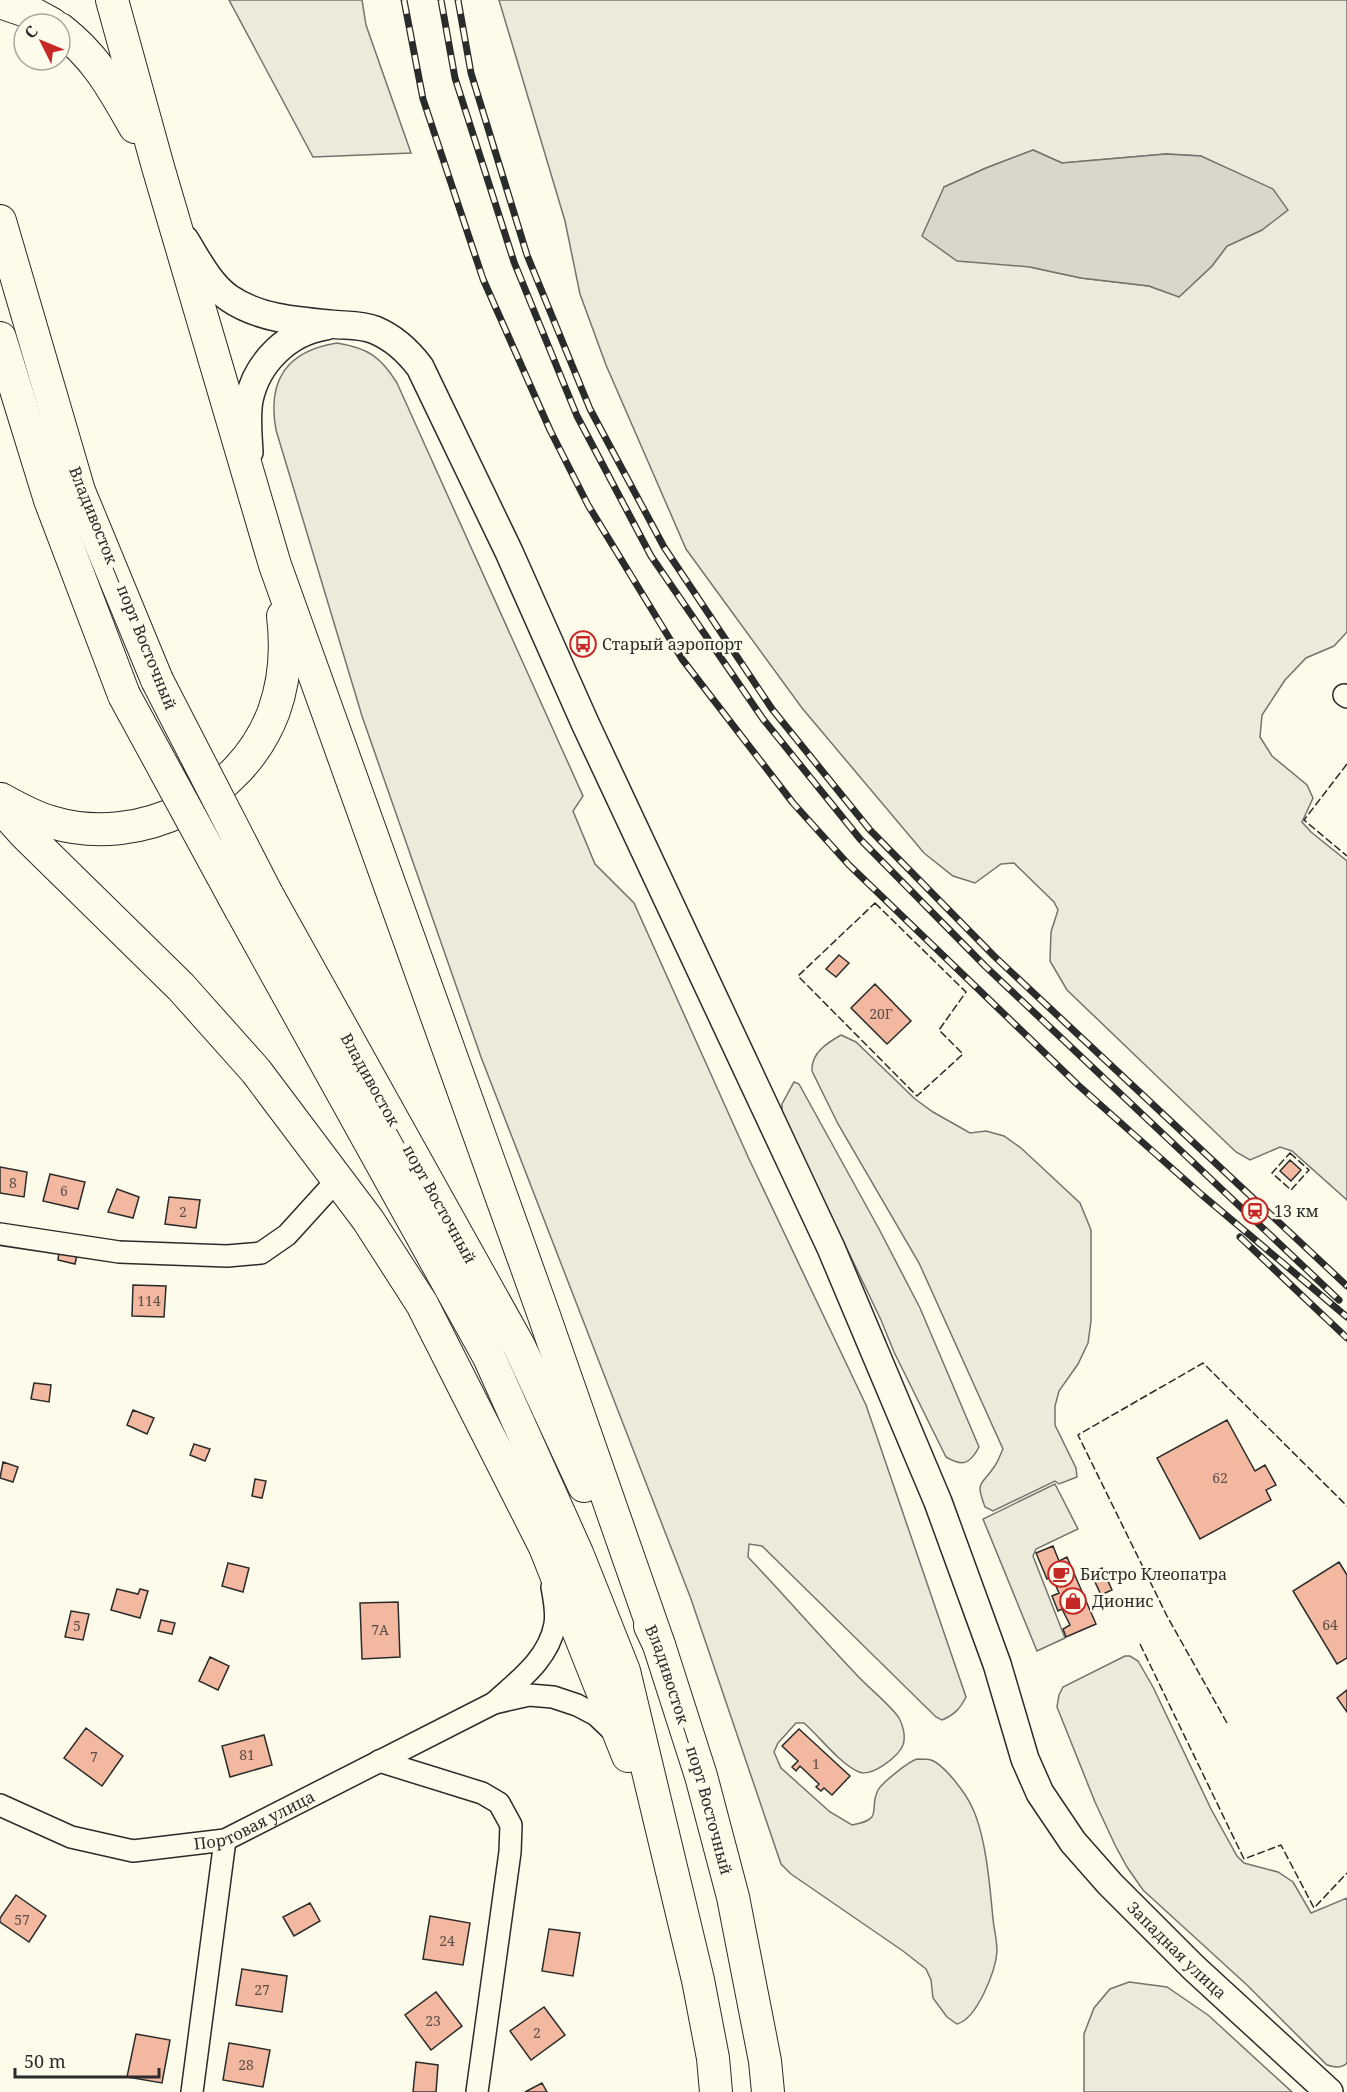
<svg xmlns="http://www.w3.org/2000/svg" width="1347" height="2092" font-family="'Noto Serif',serif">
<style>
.green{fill:#ecebdb;stroke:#74746e;stroke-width:1.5;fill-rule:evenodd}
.parking{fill:#eceadb;stroke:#74746e;stroke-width:1.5}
.water{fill:#d8d7c9;stroke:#74746e;stroke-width:1.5}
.building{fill:#f2b8a0;stroke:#2b2b2b;stroke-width:1.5}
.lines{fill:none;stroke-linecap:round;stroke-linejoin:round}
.minor-casing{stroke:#2b2b2b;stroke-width:24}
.major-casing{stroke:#2b2b2b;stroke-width:30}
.highway-casing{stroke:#2b2b2b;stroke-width:34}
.minor{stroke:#fdfbea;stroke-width:21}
.major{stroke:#fdfbea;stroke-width:27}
.highway{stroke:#fdfbea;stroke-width:32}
.rail-casing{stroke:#2b2b2b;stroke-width:7}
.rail{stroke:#fdfbea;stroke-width:4.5;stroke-dasharray:14;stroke-linecap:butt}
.highway-bridge-casing{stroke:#2b2b2b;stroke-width:34;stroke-linecap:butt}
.highway-bridge{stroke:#fdfbea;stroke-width:32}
.fence{stroke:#2b2b2b;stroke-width:1.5;stroke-dasharray:8 3;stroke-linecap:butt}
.labels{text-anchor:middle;stroke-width:4.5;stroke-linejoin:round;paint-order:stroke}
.number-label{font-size:14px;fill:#5d4e48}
.street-label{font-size:16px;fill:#2b2b2b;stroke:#fdfbea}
.poi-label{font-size:16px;fill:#2b2b2b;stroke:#fdfbea;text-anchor:start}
</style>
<rect width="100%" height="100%" fill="#fdfbea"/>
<path class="green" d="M229,0H362L366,25L411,153L313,157Z
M499,0H1347V632L1334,646L1306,658L1285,680L1262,715L1260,737L1272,756L1307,785L1313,798L1302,822L1311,832L1347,861V1200L1292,1151L1280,1147L1250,1160L1236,1152L1067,990L1050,961L1051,932L1058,910L1054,902L1014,863L1001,864L975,883L953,876L924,853L802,708L686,549L606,365L580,294L565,221ZM1033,150L1062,163L1166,154L1201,156L1262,230L1227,246L1212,266L1179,297L1149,286L1081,278L1030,267L944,187L986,168Z
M337,343C368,348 381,357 397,383L583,796L573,811L595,864L634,903L749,1159L866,1405L966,1697C960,1709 954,1715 942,1720L936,1717L762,1546L749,1544L748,1557C784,1595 818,1634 854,1672C865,1685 891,1705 899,1718C903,1725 906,1737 903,1745C898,1757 872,1777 859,1772C840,1764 820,1737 804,1723H796L778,1743L774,1752L781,1768L830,1812L852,1825C885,1819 868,1810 878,1790C882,1783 909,1761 917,1759C920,1759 928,1759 931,1760C945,1765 966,1794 972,1807C986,1836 990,1887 993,1919C994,1929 997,1940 997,1951C996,1970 977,2019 957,2024L947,2017L933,1998L931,1980L926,1969L903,1951L791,1874L781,1864L691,1599L481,1057L362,716L276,430C267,381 286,351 337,343Z
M841,1035L856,1042L915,1099L933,1112L970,1133L986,1131L1004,1136L1021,1148L1080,1203L1091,1230V1321L1088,1343L1078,1364L1059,1391L1055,1406V1425L1076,1468L1077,1477L1059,1484L1055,1481L993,1511L985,1507C975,1480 981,1487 994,1467C998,1462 1000,1455 1003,1449L919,1263L838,1124L812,1071C811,1053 827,1043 841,1035Z
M794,1082L799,1084L879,1229L920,1308L979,1447C970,1464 963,1467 946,1457L894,1352L881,1320L782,1113V1104Z
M1125,1656H1130L1138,1661L1153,1687L1211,1809L1237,1856L1244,1863L1278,1872L1293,1882L1311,1913L1347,1898V2063C1341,2069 1334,2067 1327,2065L1247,1985L1143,1890L1127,1867L1115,1845L1095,1802L1057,1707L1059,1695L1063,1687Z
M1129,1982L1167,1987L1208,2015L1292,2092H1084V2034L1094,2008L1110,1989Z"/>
<path class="parking" d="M1055,1484L1078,1529L1036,1549L1033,1556L1065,1638L1037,1651L983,1519Z"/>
<path class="water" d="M1033,150L1062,163L1166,154L1201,156L1273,189L1288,210L1262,230L1227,246L1212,266L1179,297L1149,286L1081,278L1030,267L957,261L922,236L944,187L986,168Z"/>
<path class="building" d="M839,955L849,963L836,977L826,969Z
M875,984L911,1021L887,1044L851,1008Z
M1290,1160L1301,1170L1291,1181L1280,1171Z
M0,1167L27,1172L24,1197L0,1193Z
M50,1174L85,1182L78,1209L43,1201Z
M117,1189L139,1197L133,1218L108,1212Z
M169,1197L200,1200L196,1228L165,1224Z
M59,1252L77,1255L75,1264L58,1260Z
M133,1285L166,1286L164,1317L132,1316Z
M34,1383L51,1385L49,1402L31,1399Z
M133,1410L154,1418L147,1434L127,1425Z
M1227,1420L1255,1471L1265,1465L1276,1485L1266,1490L1271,1500L1200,1539L1157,1458Z
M194,1444L210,1449L205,1461L190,1455Z
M3,1462L18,1467L13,1482L0,1478Z
M255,1479L266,1481L262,1498L252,1496Z
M1053,1546L1059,1561L1067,1557L1096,1624L1066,1637L1063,1629L1070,1625L1062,1609L1058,1611L1052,1596L1059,1593L1052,1577L1047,1579L1036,1553Z
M1339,1562L1347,1575V1658L1337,1664L1293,1591Z
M228,1563L249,1568L243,1592L222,1586Z
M1102,1568L1112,1590L1101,1595L1091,1573Z
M117,1589L138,1594L140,1589L148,1591L140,1618L111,1610Z
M398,1602L400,1657L362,1659L360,1603Z
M71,1611L89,1614L83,1640L65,1637Z
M161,1620L175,1623L172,1634L158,1631Z
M210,1657L229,1666L218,1690L199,1681Z
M1347,1690V1712L1337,1698Z
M86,1728L123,1756L102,1786L64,1758Z
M799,1729L850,1776L832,1795L824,1788L821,1791L816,1787L819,1784L800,1766L796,1771L792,1767L798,1761L782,1746Z
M264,1735L272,1765L230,1777L222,1746Z
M16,1895L46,1916L29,1942L0,1922V1918Z
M310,1903L320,1921L294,1936L283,1917Z
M430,1916L470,1923L463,1965L423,1959Z
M549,1929L580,1933L573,1976L542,1971Z
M242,1969L287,1976L282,2012L236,2005Z
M436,1992L462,2026L431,2050L405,2015Z
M544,2007L565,2035L531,2060L510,2031Z
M136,2034L170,2040L162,2083L127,2077Z
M229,2043L270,2050L263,2087L223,2080Z
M416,2062L438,2065L436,2092H413Z
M542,2083L547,2092H525Z"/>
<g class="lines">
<g class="minor-casing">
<g id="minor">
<path d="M1344,695L1347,697"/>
<path d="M0,1234L119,1252L227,1256L261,1253L287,1235L337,1180"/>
<path d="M552,1587C554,1598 557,1612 555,1624C549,1659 518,1681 494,1703L529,1695L553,1697L577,1705L596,1715L616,1734"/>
<path d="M379,1761L482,1793L499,1803L511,1825L510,1852L477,2092"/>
<path id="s1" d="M0,1805L71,1837L133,1851L225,1840L494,1703"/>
<path d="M192,2092L225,1840"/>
</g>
</g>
<g class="major-casing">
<g id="major">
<path id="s2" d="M185,240C197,259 209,284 229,298C258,318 295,321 330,324C345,326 360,324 375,330C394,338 408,351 420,367L509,552L585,723L831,1248L938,1502L997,1664L1025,1759L1040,1793L1073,1842L1110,1884L1194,1968L1329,2092"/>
<path d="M249,452C248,435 246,417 249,400C257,362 288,332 326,326"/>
</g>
</g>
<g class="highway-casing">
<g id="highway">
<path d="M112,0L158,167L275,565L541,1307L659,1645"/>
<path d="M0,2L32,13L52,24"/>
<path d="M60,29C97,58 112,87 135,127"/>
<path d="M0,221L79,491L157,680"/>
<path d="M0,338L50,500L124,695"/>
<path d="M1,799C17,808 33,817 51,822C140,849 242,798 274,711C285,680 287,649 283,616"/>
<path d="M0,806L23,832L181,987L256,1071L368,1220L422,1304L545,1547L628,1756"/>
<path id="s3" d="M267,894L519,1346L584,1486"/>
<path d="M241,910L489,1357L577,1553L624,1671L698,1980L713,2058L716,2092"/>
<path id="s4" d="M650,1626L659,1645L701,1776L733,1897L765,2061L768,2092"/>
</g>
</g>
<use href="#minor" class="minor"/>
<use href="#major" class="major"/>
<use href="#highway" class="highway"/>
<g class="rail-casing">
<path id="rail" d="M404,0L423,99L483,279L550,430L588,505L682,659L793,803L849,865L1078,1085L1202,1195L1347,1317
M441,0L455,78L514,262L577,416L651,556L763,719L860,839L985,966L1339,1300
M458,0L471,73L527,255L590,409L664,547L772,709L870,830L994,956L1347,1286
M1240,1237L1347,1338"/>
</g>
<use href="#rail" class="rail"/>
<g class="highway-bridge-casing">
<path id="highway-bridge" d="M157,680L267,894
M124,695L241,910"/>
</g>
<use href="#highway-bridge" class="highway-bridge"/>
<path class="fence" d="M1347,764L1304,820L1347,856
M875,903L966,992L939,1030L963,1054L917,1096L798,976Z
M1290,1153L1309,1170L1291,1190L1272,1173Z
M1140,1644L1244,1859L1281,1845L1314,1908L1347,1873
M1227,1723L1167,1616L1078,1435L1203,1363L1347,1506"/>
</g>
<defs>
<g id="bus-ring" transform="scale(1.35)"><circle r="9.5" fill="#fdfbea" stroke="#c62828" stroke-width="1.5"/><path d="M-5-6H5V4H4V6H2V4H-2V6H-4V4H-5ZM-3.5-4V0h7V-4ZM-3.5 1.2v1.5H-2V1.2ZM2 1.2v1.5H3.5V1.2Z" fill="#c62828"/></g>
<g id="station-ring" transform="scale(1.35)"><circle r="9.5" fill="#fdfbea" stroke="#c62828" stroke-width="1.5"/><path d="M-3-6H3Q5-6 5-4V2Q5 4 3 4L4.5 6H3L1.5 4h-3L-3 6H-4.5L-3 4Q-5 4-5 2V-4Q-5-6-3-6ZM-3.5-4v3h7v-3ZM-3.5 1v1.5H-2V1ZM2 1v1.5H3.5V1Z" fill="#c62828"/></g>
<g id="cafe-ring" transform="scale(1.35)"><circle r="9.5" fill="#fdfbea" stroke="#c62828" stroke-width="1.5"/><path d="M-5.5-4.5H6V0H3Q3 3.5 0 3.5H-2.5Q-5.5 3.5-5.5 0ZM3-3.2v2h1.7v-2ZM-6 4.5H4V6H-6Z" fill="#c62828"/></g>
<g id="shop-ring" transform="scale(1.35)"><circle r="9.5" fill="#fdfbea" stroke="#c62828" stroke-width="1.5"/><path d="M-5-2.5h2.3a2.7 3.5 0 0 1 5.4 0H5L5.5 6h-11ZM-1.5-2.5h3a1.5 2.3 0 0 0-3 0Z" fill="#c62828"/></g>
</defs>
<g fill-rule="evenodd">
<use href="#bus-ring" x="583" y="644"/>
<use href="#station-ring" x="1255" y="1211"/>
<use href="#cafe-ring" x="1061" y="1574"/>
<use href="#shop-ring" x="1073" y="1601"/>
</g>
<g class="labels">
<g class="number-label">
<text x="881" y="1019">20Г</text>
<text x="13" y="1188">8</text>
<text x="64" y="1196">6</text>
<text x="183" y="1217">2</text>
<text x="149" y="1306">114</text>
<text x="1220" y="1483">62</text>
<text x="1330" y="1630">64</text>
<text x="77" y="1631">5</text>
<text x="380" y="1635">7А</text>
<text x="247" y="1760">81</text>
<text x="94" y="1762">7</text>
<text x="816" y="1769">1</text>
<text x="22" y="1925">57</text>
<text x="447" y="1946">24</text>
<text x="262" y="1995">27</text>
<text x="433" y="2026">23</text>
<text x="537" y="2038">2</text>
<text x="246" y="2070">28</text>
</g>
<g class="street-label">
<text transform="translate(123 588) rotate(68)" y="6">Владивосток — порт Восточный</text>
<text dy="6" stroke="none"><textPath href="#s3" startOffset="291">Владивосток — порт Восточный</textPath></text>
<text dy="6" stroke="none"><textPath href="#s4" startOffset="130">Владивосток — порт Восточный</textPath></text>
<text dy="6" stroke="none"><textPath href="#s1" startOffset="268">Портовая улица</textPath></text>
<text dy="6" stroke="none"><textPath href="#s2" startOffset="2049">Западная улица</textPath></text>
</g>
<g class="poi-label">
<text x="602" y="650">Старый аэропорт</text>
<text x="1274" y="1217">13 км</text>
<text x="1080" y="1580">Бистро Клеопатра</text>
<text x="1092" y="1607">Дионис</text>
</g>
</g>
<g transform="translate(42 42) rotate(313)"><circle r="28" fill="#fdfbea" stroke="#a9a89e" stroke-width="1.5"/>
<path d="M0-4.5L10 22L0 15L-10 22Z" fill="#c62828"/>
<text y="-9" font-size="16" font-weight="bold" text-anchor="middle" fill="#2b2b2b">С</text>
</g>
<path d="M15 2068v9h144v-9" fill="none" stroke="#2b2b2b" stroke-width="3"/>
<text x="24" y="2068" font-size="18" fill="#2b2b2b" stroke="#fdfbea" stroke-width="4.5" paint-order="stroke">50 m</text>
</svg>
